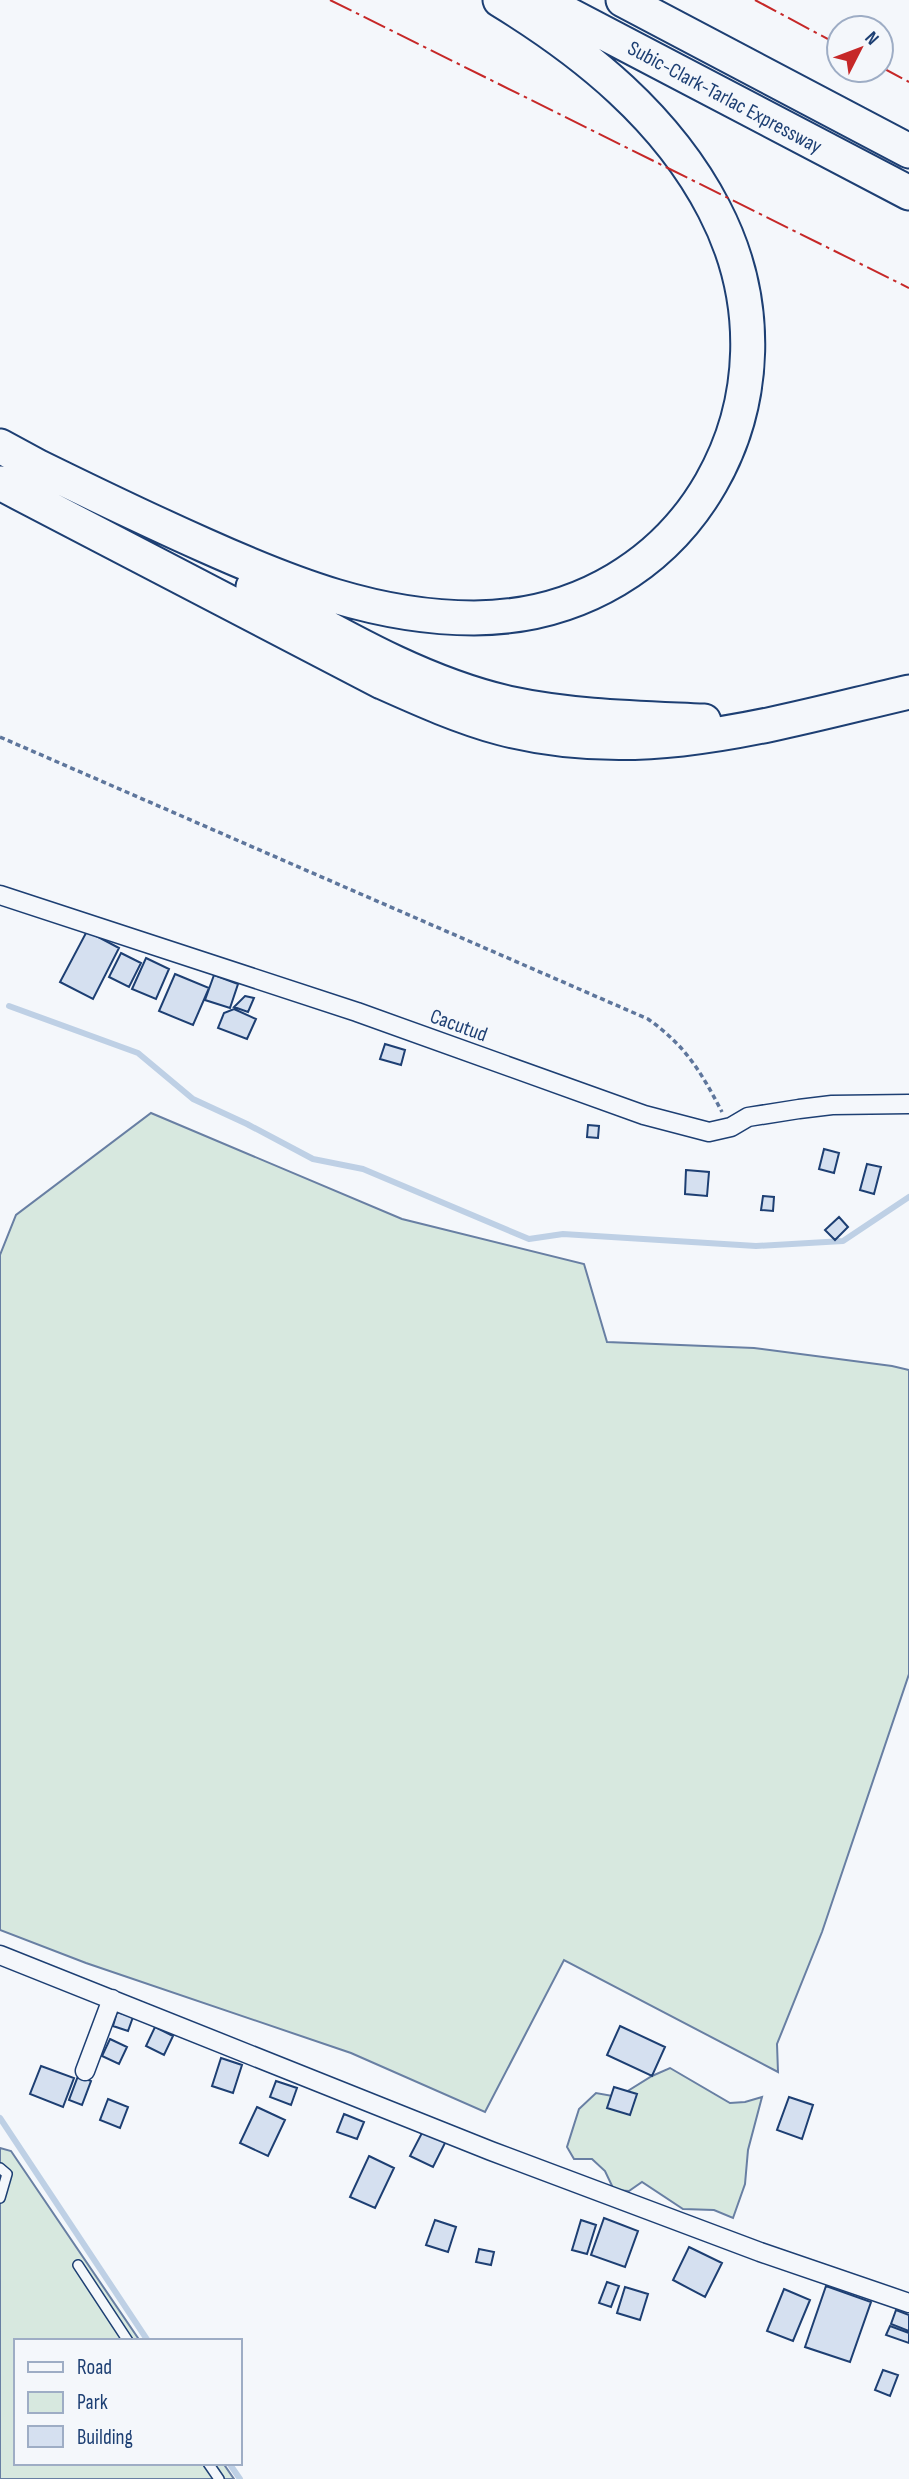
<svg xmlns="http://www.w3.org/2000/svg" width="909" height="2479" font-family="'Sofia Sans Condensed',sans-serif">
<style>
.green{fill:#d7e8df;stroke:#687fa3;stroke-width:2}
.lines{fill:none;stroke-linecap:round;stroke-linejoin:round}
.stream{stroke:#bed0e5;stroke-width:6}
.building{fill:#d5e0f0;stroke:#1d3f73;stroke-width:2}
.service-casing{stroke:#1d3f73;stroke-width:12}
.minor-casing{stroke:#1d3f73;stroke-width:21}
.motorway-casing{stroke:#1d3f73;stroke-width:37}
.path{stroke:#5e769c;stroke-width:3.5;stroke-dasharray:5 3.5;stroke-linecap:butt}
.service{stroke:#f4f7fb;stroke-width:9}
.minor{stroke:#f4f7fb;stroke-width:18}
.motorway{stroke:#f4f7fb;stroke-width:33}
.power{stroke:#c62828;stroke-width:2;stroke-dasharray:24 5 3.5 5;stroke-linecap:butt}
.labels{text-anchor:middle;stroke-width:5;stroke-linejoin:round;paint-order:stroke}
.street-label{font-size:21px;fill:#1d3f73;stroke:#f4f7fb}
</style>
<rect width="100%" height="100%" fill="#f4f7fb"/>
<path class="green" d="M151,1113L402,1219L584,1264L607,1342L754,1348L892,1366L909,1370V1674L822,1932L777,2044L778,2072L564,1960L485,2112L351,2053L86,1963L0,1930V1255L16,1215Z
M670,2068L730,2103L745,2102L762,2097L748,2150L745,2184L733,2218L714,2210L683,2209L642,2182L629,2191L614,2190L605,2171L592,2159H574L567,2147L579,2109L596,2093L618,2097L652,2076Z
M0,2148L11,2151L140,2341H16V2463H223L234,2479H0Z"/>
<g class="lines">
<path class="stream" d="M9,1006L138,1053L193,1099L247,1124L313,1159L363,1169L529,1239L563,1234L756,1246L843,1241L909,1197
M0,2118L148,2341
M229,2463L240,2479"/>
</g>
<path class="building" d="M87,931L119,948L93,999L60,982Z
M121,953L141,963L129,987L109,977Z
M146,958L169,969L156,999L132,989Z
M175,974L209,988L193,1025L159,1011Z
M214,975L238,984L230,1008L205,1000Z
M245,996L254,998L248,1012L234,1007Z
M234,1009L256,1019L247,1039L218,1028L224,1013Z
M385,1044L405,1050L401,1065L380,1059Z
M588,1125L599,1126L598,1138L587,1137Z
M824,1149L839,1153L834,1173L819,1169Z
M867,1164L881,1167L874,1194L860,1190Z
M686,1170L709,1172L707,1196L685,1194Z
M763,1196L774,1197L773,1211L761,1210Z
M839,1217L848,1227L835,1240L825,1230Z
M117,2012L133,2017L128,2031L113,2026Z
M620,2026L665,2047L652,2076L607,2055Z
M155,2027L173,2036L164,2055L146,2046Z
M110,2039L127,2047L119,2064L102,2056Z
M221,2058L242,2065L233,2093L212,2086Z
M41,2066L74,2078L63,2107L30,2094Z
M78,2076L91,2081L82,2105L69,2100Z
M276,2081L297,2088L291,2105L270,2097Z
M614,2087L637,2094L630,2115L607,2108Z
M789,2097L813,2105L802,2139L777,2130Z
M108,2099L128,2107L120,2128L100,2120Z
M257,2107L285,2120L268,2156L240,2143Z
M344,2114L364,2122L357,2139L337,2132Z
M424,2129L446,2141L433,2167L410,2156Z
M369,2156L394,2168L375,2208L350,2197Z
M604,2218L638,2231L625,2267L591,2255Z
M435,2220L456,2227L448,2252L426,2245Z
M581,2220L596,2225L587,2254L572,2250Z
M689,2247L722,2263L705,2297L673,2280Z
M479,2249L494,2252L491,2265L476,2262Z
M607,2282L619,2286L611,2307L599,2303Z
M826,2286L871,2302L850,2362L805,2347Z
M625,2287L648,2294L640,2320L617,2313Z
M784,2289L810,2300L793,2341L767,2331Z
M896,2310L909,2315V2331L891,2324Z
M890,2326L909,2333V2343L886,2335Z
M883,2370L898,2375L890,2396L875,2390Z"/>
<g class="lines">
<g class="service-casing">
<path id="service" d="M0,2168L7,2174L0,2198
M78,2265L128,2341
M208,2463L219,2479"/>
</g>
<g class="minor-casing">
<path id="minor" d="M0,895L357,1012L644,1115L709,1132L731,1127L748,1117L799,1109L832,1105L909,1104
M0,1955L491,2151L760,2252L909,2303
M85,2071L112,1999"/>
</g>
<g class="motorway-casing">
<path id="motorway" d="M541,0L909,193
M623,0L909,151
M0,446L59,478
M39,467C94,494 148,520 204,545C291,584 377,618 474,618C689,617 811,395 714,209C667,118 585,52 500,0
M0,483L382,682C420,699 460,717 501,728C643,765 771,724 909,692
M253,587C334,631 417,682 508,703C573,717 638,718 704,721"/>
</g>
<path class="path" d="M0,737L648,1019C686,1046 701,1072 722,1112"/>
<use href="#service" class="service"/>
<use href="#minor" class="minor"/>
<use href="#motorway" class="motorway"/>
<path class="power" d="M330,0L909,288
M755,0L839,45
M881,67L909,82"/>
</g>
<g class="labels">
<g class="street-label">
<text transform="translate(725 97) rotate(28)" y="7">Subic-Clark-Tarlac Expressway</text>
<text transform="translate(459 1025) rotate(20)" y="7">Cacutud</text>
</g>
</g>
<rect x="14" y="2339" width="228" height="126" fill="#f4f7fb" stroke="#9eadc5" stroke-width="2"/>
<rect x="28" y="2362" width="35" height="10" fill="#f4f7fb" stroke="#9eadc5" stroke-width="2"/>
<text x="77" y="2374" font-size="21" fill="#1d3f73">Road</text>
<rect x="28" y="2392" width="35" height="21" fill="#d7e8df" stroke="#9eadc5" stroke-width="2"/>
<text x="77" y="2409" font-size="21" fill="#1d3f73">Park</text>
<rect x="28" y="2426" width="35" height="21" fill="#d5e0f0" stroke="#9eadc5" stroke-width="2"/>
<text x="77" y="2444" font-size="21" fill="#1d3f73">Building</text>
<g transform="translate(860 49) rotate(48)"><circle r="33" fill="#f4f7fb" stroke="#9eadc5" stroke-width="2"/>
<path d="M0-5L12 26L0 18L-12 26Z" fill="#c62828"/>
<text y="-10" font-size="19" font-weight="bold" text-anchor="middle" fill="#1d3f73">N</text>
</g>
</svg>
